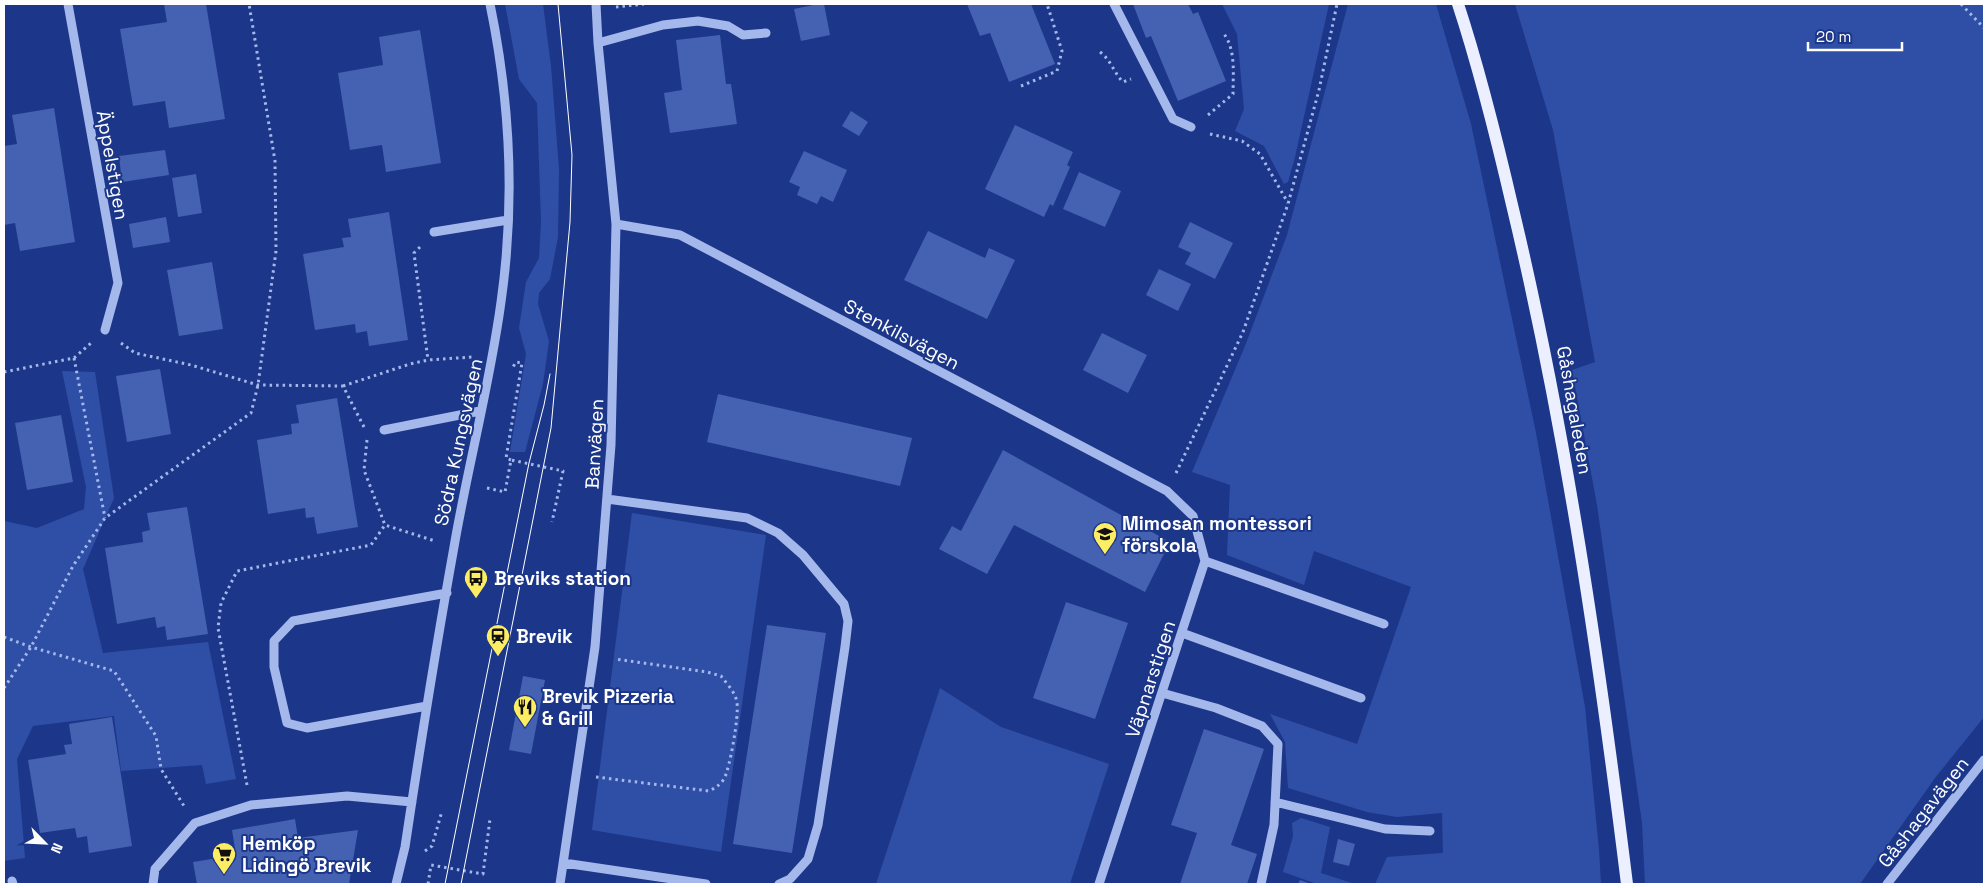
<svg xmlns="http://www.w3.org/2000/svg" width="1988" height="888" font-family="'Space Grotesk',sans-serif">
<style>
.green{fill:#2f4fa6}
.building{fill:#4461b2}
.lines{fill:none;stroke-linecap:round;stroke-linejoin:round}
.path{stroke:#a5b8ec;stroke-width:3;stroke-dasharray:2.5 4;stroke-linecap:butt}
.minor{stroke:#a5b8ec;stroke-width:9}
.major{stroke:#ebefff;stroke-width:12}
.tram{stroke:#fff;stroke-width:1}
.labels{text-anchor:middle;stroke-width:4;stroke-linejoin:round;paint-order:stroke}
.street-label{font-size:19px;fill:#fff;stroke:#1c3789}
.poi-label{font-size:19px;font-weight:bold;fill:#fff;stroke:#1c3789;text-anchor:start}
</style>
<rect width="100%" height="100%" fill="#1c3789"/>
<path class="green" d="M505,4H543L551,66L559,169L558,237L550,279L539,293L538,304L549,341L543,384L525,452H510L526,354L519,328L526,282L539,258L541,222L537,103L519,79Z
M1222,4H1329L1295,157L1288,182L1284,184L1264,146L1235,131L1244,109L1237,34Z
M1348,4H1436L1471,124L1536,433L1585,707L1599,850L1601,884H1375L1387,857L1443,853L1442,813L1397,817L1367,812L1288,788L1285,742L1270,714L1357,744L1411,587L1314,551L1304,585L1227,555L1230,485L1192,472L1245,346L1287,235Z
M1515,4H1984V717L1935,778L1860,884H1645L1642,823L1597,505L1572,370L1595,362L1553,130Z
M62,371L95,372L114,498L83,569L103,653L208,642L236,779L206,784L202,765L121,771L114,716L33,726L17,759L25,858L4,861V521L37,528L84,509L86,487Z
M632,513L766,535L721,852L592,830Z
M940,688L1001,727L1109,764L1070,884H876Z
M1301,818L1330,827L1321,873L1355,884H1317L1283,872L1293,836L1292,823Z"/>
<path class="building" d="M164,4H206L225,119L169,128L165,101L133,106L120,29L167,22Z
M818,4H824L830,35L801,41L794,9Z
M967,4H1031L1055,64L1009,82L990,33L980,36Z
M1133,4H1188L1193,14L1198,12L1226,81L1178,101L1151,36L1146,38Z
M420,30L441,163L386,172L382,145L350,150L338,73L383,65L379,37Z
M720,35L726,84H731L737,124L670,133L664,93L682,90L676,40Z
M54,108L75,242L20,251L15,223L4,225V146L17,144L12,115Z
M851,111L868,122L859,136L842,126Z
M1015,125L1073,152L1067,165L1070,167L1053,206L1050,204L1044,217L985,189Z
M165,150L169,175L122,182L119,156Z
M804,151L847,170L833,202L821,196L817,204L797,195L800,187L789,182Z
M1079,172L1121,191L1105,227L1063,209Z
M196,174L202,213L178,217L172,178Z
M389,212L408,340L369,346L367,331L356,333L355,324L315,330L303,254L344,247L342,238L351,237L348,219Z
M166,217L170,242L133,248L129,224Z
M1190,222L1233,243L1215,279L1185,264L1191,253L1178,247Z
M928,231L985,258L989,248L1015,260L987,319L904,280Z
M212,262L223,329L179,336L167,270Z
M1159,269L1191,284L1178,311L1146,295Z
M1102,333L1147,355L1128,393L1083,370Z
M160,369L171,434L127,442L116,376Z
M718,394L912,438L900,486L707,442Z
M337,398L358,527L317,534L314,517L306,518L305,508L268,514L257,440L292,434L291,424L299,423L296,405Z
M61,415L73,482L27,490L15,423Z
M1003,450L1170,542L1145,592L1014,525L987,574L939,549L952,526L961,531Z
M187,507L208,634L167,640L165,626L157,628L155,617L117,624L105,548L143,542L142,532L150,530L147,513Z
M1066,602L1128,623L1095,719L1033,698Z
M767,625L826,633L792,853L733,844Z
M523,676L545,680L531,754L509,750Z
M112,717L132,846L89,853L87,836L77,838L75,828L40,833L28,760L66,754L64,745L72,744L69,724Z
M1204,729L1264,749L1231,845L1257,854L1247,884H1180L1197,833L1171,825Z
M295,819L298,838L358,830L349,884H197L193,862L236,855L232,830Z
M1338,839L1355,844L1349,866L1333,862Z
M1300,880L1311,884H1298Z"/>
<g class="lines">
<path class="path" d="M1961,4L1984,28
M616,7L644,4
M1100,52C1111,60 1114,73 1123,82L1131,79
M1021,86L1057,71L1062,51L1047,4
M1208,115L1233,94C1233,75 1236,50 1224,34
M1210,134L1242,141L1260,154L1288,203
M420,247L414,253L428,360
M121,343L135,353L191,365L258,385L343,386L364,427
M74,358L105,518
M4,372L74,358L91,343
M343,386L410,364L428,360L472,357
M367,440L364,470L385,525L435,541
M511,460L506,458L522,363L516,362L513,367
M1176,473L1243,332L1288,204L1319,90L1337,4
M487,488L505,492L511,460L563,471L552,522
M4,637L31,647L114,671L156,736L161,769L184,806
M4,688L31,647L73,566L105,518L251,413L258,385L276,251L275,161L249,4
M596,777L709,791C715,788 720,785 724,779C730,768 739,716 737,703C736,693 727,684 721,676L707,672L615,659
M247,785L218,628L221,603L237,571L371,545L385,525
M425,851L432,846L442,811
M428,884L431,865L483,874L490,819"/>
<path class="minor" d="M68,4L118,283L105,330
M1114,4L1173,119L1191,127
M598,43L663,25L698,21L728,26L743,35L766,33
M616,224L680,235L1167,491L1193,516L1205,561L1099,884
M434,232L508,220
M384,430L480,411
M607,499L747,518L778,533L803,555L844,604L848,621L845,647L818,825L808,859L790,879L779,884
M1205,561L1384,624
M1182,633L1361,698
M1162,693L1216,708L1262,726L1278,744L1274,825L1261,884
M427,706L307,728L287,723L274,667V641L293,621L447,593
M1275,802L1385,829L1430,831
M564,863L706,884
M12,881L13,884
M153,884L155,869L195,823L251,805L347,796L412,802
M396,884L405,847C420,747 436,647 454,547C468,465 490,384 501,302C515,204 510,101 490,4
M560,884L595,647L611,445L616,224L598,43L596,4
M1887,884L1984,760"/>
<path class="major" d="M1458,4C1480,71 1497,140 1513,209C1566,431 1599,658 1627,884"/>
<path class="tram" d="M445,884L529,463L544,405L550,374
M461,884L551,428L570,222L572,155L558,4"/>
</g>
<defs>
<g id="school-pin" transform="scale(1.25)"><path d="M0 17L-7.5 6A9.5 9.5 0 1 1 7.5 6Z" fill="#fded63" stroke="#1c3789"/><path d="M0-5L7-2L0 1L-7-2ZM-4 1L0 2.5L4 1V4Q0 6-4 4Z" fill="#111"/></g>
<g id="bus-pin" transform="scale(1.25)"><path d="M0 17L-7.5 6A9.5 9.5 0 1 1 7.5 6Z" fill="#fded63" stroke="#1c3789"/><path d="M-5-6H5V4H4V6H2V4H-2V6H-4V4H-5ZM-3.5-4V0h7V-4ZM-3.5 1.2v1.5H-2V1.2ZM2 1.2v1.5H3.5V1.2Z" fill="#111"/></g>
<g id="station-pin" transform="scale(1.25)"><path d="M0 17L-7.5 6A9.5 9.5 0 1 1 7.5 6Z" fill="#fded63" stroke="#1c3789"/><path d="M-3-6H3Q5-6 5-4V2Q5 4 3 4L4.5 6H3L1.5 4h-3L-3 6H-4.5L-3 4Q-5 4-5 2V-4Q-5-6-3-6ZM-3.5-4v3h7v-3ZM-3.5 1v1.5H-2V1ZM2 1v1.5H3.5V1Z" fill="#111"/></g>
<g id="restaurant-pin" transform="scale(1.25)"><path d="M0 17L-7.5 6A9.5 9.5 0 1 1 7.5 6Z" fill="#fded63" stroke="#1c3789"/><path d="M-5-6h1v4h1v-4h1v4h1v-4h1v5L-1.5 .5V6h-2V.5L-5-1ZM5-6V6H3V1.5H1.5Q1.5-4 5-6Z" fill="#111"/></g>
<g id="supermarket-pin" transform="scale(1.25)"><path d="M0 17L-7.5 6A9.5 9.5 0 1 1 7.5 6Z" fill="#fded63" stroke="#1c3789"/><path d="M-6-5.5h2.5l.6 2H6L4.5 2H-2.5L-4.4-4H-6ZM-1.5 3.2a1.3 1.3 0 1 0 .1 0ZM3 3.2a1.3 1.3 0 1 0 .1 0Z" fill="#111"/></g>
</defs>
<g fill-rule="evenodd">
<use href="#school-pin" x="1105" y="534"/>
<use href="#bus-pin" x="476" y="578"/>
<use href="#station-pin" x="498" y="636"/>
<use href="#restaurant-pin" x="525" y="707"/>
<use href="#supermarket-pin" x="224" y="854"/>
</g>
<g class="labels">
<g class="street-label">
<text transform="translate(113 165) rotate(80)" y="7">Äppelstigen</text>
<text transform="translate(902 334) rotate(28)" y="7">Stenkilsvägen</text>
<text transform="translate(1575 410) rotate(80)" y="7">Gåshagaleden</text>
<text transform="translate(458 442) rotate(-78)" y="7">Södra Kungsvägen</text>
<text transform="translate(594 444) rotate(-87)" y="7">Banvägen</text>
<text transform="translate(1150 679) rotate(-72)" y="7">Väpnarstigen</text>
<text transform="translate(1923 812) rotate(-52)" y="7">Gåshagavägen</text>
</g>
<g class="poi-label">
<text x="1122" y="530">Mimosan montessori<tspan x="1122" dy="22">förskola</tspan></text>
<text x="494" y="585">Breviks station</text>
<text x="516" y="643">Brevik</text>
<text x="542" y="703">Brevik Pizzeria<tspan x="542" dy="22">&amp; Grill</tspan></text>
<text x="242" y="850">Hemköp<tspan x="242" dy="22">Lidingö Brevik</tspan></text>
</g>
</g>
<rect width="1988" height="888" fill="none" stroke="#ffffff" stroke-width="10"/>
<g transform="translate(45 843) rotate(114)" stroke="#1c3789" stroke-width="4" paint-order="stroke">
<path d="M0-4L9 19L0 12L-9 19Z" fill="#ffffff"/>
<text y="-8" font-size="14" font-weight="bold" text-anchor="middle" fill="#ffffff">N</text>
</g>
<path d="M1808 42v8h94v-8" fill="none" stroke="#ffffff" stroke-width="2.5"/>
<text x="1816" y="42" font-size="15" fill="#ffffff" stroke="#1c3789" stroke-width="4" paint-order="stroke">20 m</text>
</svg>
